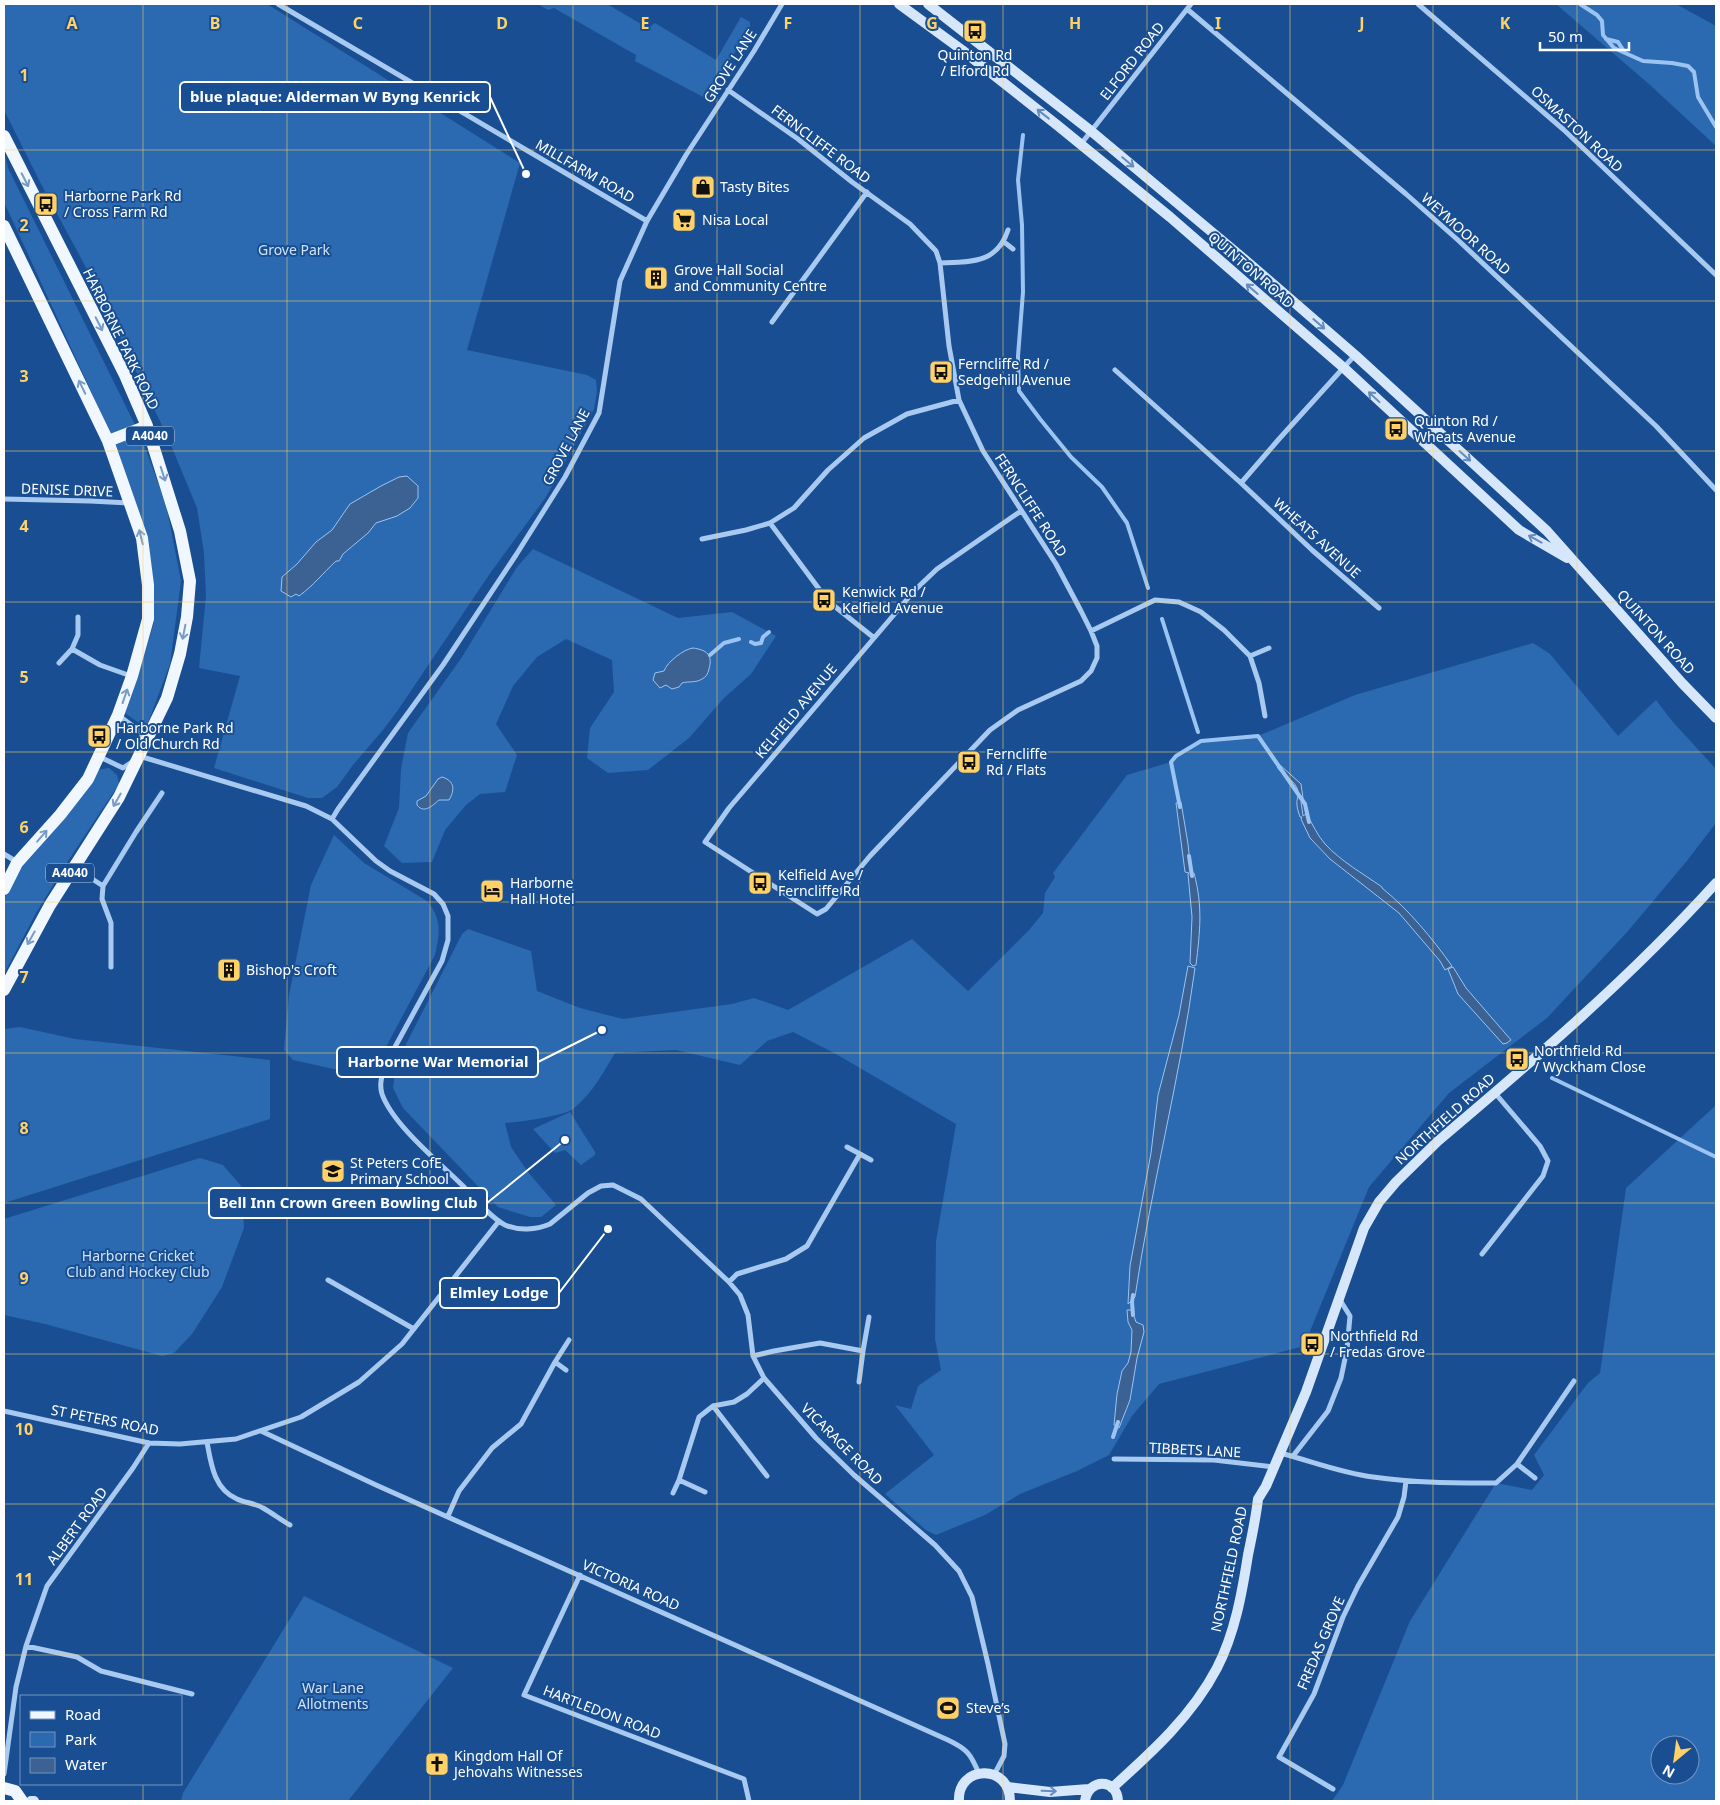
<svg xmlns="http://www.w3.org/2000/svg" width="1720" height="1805" font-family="'Noto Sans',sans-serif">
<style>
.green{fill:#2b69b1;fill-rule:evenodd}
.water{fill:#3b6293;stroke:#9bc4f2}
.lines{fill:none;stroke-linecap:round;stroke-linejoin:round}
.stream{stroke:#9bc4f2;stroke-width:4}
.street{stroke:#a8c9f0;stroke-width:5}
.secondary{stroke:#d6e6fb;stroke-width:10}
.primary{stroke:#f1f7ff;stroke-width:12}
.oneway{stroke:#658bbc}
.oneway2{stroke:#7a9bc3}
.grid{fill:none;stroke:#ffd167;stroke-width:1;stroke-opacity:0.55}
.labels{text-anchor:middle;stroke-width:4;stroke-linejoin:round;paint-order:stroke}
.shield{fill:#194f92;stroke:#bacade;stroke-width:1}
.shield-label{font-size:12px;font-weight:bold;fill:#fff}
.poi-label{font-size:14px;fill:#fff;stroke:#194f92;text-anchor:start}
.street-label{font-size:14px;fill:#fff;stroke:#194f92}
.park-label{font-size:14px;fill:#cfe3fb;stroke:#194f92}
.grid-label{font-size:16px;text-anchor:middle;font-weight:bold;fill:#ffd167;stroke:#194f92;stroke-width:4;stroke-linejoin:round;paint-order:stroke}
.leader{fill:none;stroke:#fff;stroke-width:2}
.callout-dot{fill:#fff;stroke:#194f92;stroke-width:2}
.callout{fill:#194f92;stroke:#fff;stroke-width:2}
.callout-label{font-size:15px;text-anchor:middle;font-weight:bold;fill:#fff}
</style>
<rect width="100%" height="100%" fill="#194f92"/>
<path class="green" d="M4,4H267L520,163L467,350L587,375L596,380L597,392L594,409L546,497L491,572L398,710L383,730L353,765L337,787L322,798H308L214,768L240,676L199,668L206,596L204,553L197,508L168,438L90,275L40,182L4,110Z
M538,4H607L648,28L655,23L716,60L741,17L750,22V29L705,98L635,61L636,55L554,8L548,10Z
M1556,4H1676L1716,26V146L1650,85Z
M4,151L8,168L141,437L166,504L181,581L170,664L146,728L125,713L154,623L152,576L106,424L4,202Z
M533,549L678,618L732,612L776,636L751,674L724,698L689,738L648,770L608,773L587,758L590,728L614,692L612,660L566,639L537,657L513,686L496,724L517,755L505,792L480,794L466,805L445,830L432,862L402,863L384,846L399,808L401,769L408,733L462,657L517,567Z
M1533,643L1550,654L1618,736L1656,700L1672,721L1716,769V823L1686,862L1628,931L1547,1018L1449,1093L1369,1187L1304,1346L1159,1384L1132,1416L1109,1455L1077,1471L1020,1494L985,1515L936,1535L926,1530L885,1494L934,1455L895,1405L911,1409L918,1386L941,1370L935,1339L936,1241L956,1124L836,1054L793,1032L767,1041L740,1065L676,1050L615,1053C603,1073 592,1094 573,1109C564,1116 519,1122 505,1123L511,1147L528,1172L556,1205L541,1217H530L498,1207L403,1108L393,1088L396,1064L462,934L468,929L531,951L537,991L580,1008L623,1019L732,1004L754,998L788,1010L912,939L968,991L1029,930L1043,913L1045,893L1055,877L1053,873L1127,775L1171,762L1176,756L1201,741L1258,736L1355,695Z
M109,768L117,775L119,784L66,864L36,913L4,974V899L19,869L97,770Z
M334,835L364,863L427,901C442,919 440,933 435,955L370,1077L293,1060L284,1050L289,995L311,885Z
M20,1027L75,1039L270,1060V1119L4,1203V1032L5,1029Z
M1716,1105V1801H1332L1343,1785L1410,1621L1496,1483L1532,1490L1544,1475L1534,1455L1588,1383L1600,1373L1626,1188ZM1660,1745H1690V1775H1660Z
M570,1112L595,1152V1155L581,1165L565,1150L555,1153L533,1129Z
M200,1158L223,1165L242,1187L244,1228L222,1287L192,1334L174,1353L162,1356L45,1324L4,1315V1219Z
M304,1596L453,1668L348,1801H181L183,1793Z"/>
<path class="water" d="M407,476L418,486V498L410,508L397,516L376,523L368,533L343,554L339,561H336C322,574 314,585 299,596L296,594L291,597L281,591L282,577L297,564L316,542L332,530L350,504L381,486L399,477Z
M693,648C707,650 713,655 709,669C708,674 706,677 702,679C696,683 689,681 682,683L679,687L672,689L666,685L660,688L653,680L655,673L664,671C667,662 684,649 693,648Z
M1280,765L1301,784L1303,798L1301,802L1303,816L1306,814C1313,824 1317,835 1325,844C1342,862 1362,873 1382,887V888C1409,910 1432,938 1452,966L1445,970L1440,961L1399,913L1330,859L1310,838L1301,819L1302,817H1300C1299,813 1297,809 1297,805C1296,799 1300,795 1297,788C1293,779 1282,775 1277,767Z
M442,777C455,781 455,790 449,800H439C432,806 424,814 417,805V801L426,796L438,779Z
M1181,802L1188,844L1191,873H1194C1203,907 1200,931 1196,965L1193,966L1190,963L1192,917L1188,874L1189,873L1185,872L1176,803Z
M1188,966L1195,968C1180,1079 1151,1187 1135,1297L1128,1304L1130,1266L1151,1153L1158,1095L1179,1015Z
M1453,967L1466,988L1511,1040L1507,1043L1503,1044L1458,994L1448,969Z
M1127,1310H1132L1136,1322L1143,1325L1144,1332L1137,1358L1130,1400L1119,1428L1114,1425L1117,1394L1122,1371L1128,1363L1131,1352L1132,1330L1128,1322Z"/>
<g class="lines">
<path class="stream" d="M1580,4L1597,15L1602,21L1603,35L1614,48L1643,61L1672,63L1688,66L1694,72L1698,97L1716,127
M1606,39L1618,42L1625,53
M1023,135L1018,180L1022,225L1023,292L1018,356L1019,391L1040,419L1071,457L1102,487L1127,523L1148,588
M1162,619L1198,732
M751,642L755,644L761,643L763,637L769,632
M710,655L724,643L739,639
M1180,807L1171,762L1176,756L1201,741L1258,736L1305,804L1309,822
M1189,856L1192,876
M1552,1078L1716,1157
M1133,1295L1132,1302L1133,1315
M1113,1437L1118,1422"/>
<path class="street" d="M278,4L647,221
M1418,4L1564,130L1716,275
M1187,9L1406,194L1459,241L1656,426L1716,490
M728,90L798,139L852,182L910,224L936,251L940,263L949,346L959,400L983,451L1056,564L1081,611L1091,631L1097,646V658L1091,671L1081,681L1018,710L990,730L870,856L826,909L817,914L705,842L729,808L915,590L937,569L1021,511
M1081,144L1191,4
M1004,242L1013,249
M940,263C970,262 997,264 1008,230
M772,322L867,192
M1115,370L1241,483L1312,550L1379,608
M1241,483L1279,439L1355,355
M4,499L90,501L129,503
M770,523L828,601L873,637
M702,539L746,530L770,523L794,508L828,470L864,438L907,414L959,400
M78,617V635L72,649L100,665L131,676
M1091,631L1155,600L1179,602L1201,612L1224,630L1250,656L1259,683L1265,716
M1250,656L1269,648
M59,663L72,649
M118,715L142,733V740
M139,756L306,806L332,819L376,861L390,871L434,894L443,904L448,916V940L442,961L384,1067C382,1077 379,1084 382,1094C393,1125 439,1162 463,1186C474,1198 491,1218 505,1225C519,1231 536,1230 550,1224L588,1193L601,1186L613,1185L641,1199L729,1282L740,1295L748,1315L753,1356L764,1378L816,1438L854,1475L935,1545L959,1571L972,1597L988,1664L1005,1744L1004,1756L994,1775
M100,757L123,768L132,762
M332,819L338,809L443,665L516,555L565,477L599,413L620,281L647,221L686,155L754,51L782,4
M4,854L17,862
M74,867L103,886L102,899L111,923V967
M103,886L136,832L162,793
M847,1147L860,1154
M1482,1254L1543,1176L1548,1161L1540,1146L1495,1093
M328,1280L414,1329
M729,1282L737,1274L786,1259L807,1246L860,1154L871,1160
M863,1351L869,1317
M753,1356L774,1351L820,1343L863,1351L859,1382
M555,1362L566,1370
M713,1406L767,1476
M4,1411L149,1443L180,1444L236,1439L301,1417L359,1382L402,1344L499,1221
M261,1431L376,1485L948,1740C967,1749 971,1754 979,1774
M207,1442C211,1464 214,1489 237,1499C245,1503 255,1503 263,1508C272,1513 281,1520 290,1525
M1280,1453C1311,1461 1341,1473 1373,1477C1414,1483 1455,1483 1496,1483L1517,1464L1574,1381
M1293,1456L1328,1411L1341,1378L1347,1349L1350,1316L1340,1300
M1114,1459L1214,1460L1274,1467
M1517,1464L1535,1478
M679,1480L705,1492
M673,1493L679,1480L699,1417L713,1406L734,1402L747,1394L764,1378
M448,1516L459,1491L492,1448L521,1424L555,1362L569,1340
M580,1575L524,1695L744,1779L749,1801
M26,1646L77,1657L101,1671L192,1694
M4,1774L16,1687L26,1646L47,1586L133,1468L149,1443
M1333,1789L1279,1757L1314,1694L1343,1617L1358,1586L1398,1517L1404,1497L1406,1481"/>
<path class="secondary" d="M899,4L962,50L1057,125L1170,217L1344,368L1519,530L1567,558
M928,4L1091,131L1243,258L1355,355L1547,531L1682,683L1716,718
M1008,1787L1050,1792L1089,1789
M1112,1788C1152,1752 1192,1716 1217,1668C1235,1633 1242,1593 1248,1555C1252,1536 1256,1517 1258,1499L1266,1486L1306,1392L1364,1228L1379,1202L1396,1182L1438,1141C1535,1059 1631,977 1716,883
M31,1801H34
M959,1801C957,1765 1010,1763 1010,1801
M1085,1801C1088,1778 1117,1778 1118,1801"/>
<path class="primary" d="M4,136L125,375L147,426L180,531L190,581L187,617L180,654L167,698L119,797L50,905L4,990
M4,226L108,441L142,538L148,585V619L132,676L118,715L88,779L60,815L17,863L4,889
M108,441L147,426
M4,1788L15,1791L22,1801"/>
</g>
<defs><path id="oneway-shaft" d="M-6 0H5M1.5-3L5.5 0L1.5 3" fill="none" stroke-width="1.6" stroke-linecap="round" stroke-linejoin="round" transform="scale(1.25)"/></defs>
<g class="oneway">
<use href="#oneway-shaft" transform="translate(1043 114) rotate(-142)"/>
<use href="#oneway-shaft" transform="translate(1128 162) rotate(40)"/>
<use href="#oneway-shaft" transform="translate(1252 289) rotate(-139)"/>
<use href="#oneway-shaft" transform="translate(1319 324) rotate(41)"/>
<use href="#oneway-shaft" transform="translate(1374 397) rotate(-137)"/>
<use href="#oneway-shaft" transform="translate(1465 456) rotate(42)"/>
<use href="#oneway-shaft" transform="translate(1535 539) rotate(-151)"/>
<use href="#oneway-shaft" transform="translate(1049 1791) rotate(2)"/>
</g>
<g class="oneway2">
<use href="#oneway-shaft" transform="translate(25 180) rotate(63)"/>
<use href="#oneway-shaft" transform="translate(99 324) rotate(63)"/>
<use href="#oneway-shaft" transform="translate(82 387) rotate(-116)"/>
<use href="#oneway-shaft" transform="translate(163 474) rotate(72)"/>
<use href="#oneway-shaft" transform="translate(141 537) rotate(-104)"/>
<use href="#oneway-shaft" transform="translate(184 632) rotate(101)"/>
<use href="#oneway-shaft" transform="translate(125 696) rotate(-71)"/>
<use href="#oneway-shaft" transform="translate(117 800) rotate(120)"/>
<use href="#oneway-shaft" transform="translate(42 836) rotate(-49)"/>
<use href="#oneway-shaft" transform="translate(31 938) rotate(119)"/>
</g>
<path class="grid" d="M143,4V1696M287,4V1801M430,4V1801M573,4V1801M717,4V1801M860,4V1801M1003,4V1801M1147,4V1801M1290,4V1801M1433,4V1801M1577,4V1801M4,150H1716M4,301H1716M4,451H1716M4,602H1716M4,752H1716M4,902H1716M4,1053H1716M4,1203H1716M4,1354H1716M4,1504H1716M4,1655H1716M143,1784V1801"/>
<defs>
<g id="bus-square" transform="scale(1.25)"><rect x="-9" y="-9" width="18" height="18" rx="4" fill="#ffd167" stroke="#194f92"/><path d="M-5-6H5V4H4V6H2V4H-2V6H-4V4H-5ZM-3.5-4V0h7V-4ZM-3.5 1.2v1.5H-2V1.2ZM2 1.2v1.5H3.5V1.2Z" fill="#111"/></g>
<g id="shop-square" transform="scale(1.25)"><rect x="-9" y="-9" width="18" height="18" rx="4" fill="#ffd167" stroke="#194f92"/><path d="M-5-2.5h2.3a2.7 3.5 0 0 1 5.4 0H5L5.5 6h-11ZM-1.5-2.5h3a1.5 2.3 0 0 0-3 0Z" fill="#111"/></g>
<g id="supermarket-square" transform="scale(1.25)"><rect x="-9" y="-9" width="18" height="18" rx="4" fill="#ffd167" stroke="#194f92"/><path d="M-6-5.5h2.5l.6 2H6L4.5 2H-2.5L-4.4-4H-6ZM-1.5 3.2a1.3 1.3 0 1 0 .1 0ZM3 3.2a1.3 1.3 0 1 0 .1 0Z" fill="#111"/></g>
<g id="building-square" transform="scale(1.25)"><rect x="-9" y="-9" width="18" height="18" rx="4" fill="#ffd167" stroke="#194f92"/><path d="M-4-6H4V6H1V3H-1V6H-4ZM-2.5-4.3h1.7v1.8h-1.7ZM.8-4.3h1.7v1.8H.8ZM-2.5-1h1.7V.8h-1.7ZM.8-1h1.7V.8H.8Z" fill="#111"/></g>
<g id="hotel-square" transform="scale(1.25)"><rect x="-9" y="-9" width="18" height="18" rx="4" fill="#ffd167" stroke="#194f92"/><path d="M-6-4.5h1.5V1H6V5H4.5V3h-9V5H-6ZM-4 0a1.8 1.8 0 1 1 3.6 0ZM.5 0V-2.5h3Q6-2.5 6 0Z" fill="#111"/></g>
<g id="school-square" transform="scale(1.25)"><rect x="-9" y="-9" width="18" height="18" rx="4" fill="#ffd167" stroke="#194f92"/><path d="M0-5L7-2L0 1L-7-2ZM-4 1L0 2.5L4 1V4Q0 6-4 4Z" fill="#111"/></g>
<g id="stadium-square" transform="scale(1.25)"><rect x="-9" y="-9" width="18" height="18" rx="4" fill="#ffd167" stroke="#194f92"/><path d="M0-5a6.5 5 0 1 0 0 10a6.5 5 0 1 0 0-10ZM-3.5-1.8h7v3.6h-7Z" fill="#111"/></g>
<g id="church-square" transform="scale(1.25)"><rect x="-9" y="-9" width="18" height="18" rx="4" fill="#ffd167" stroke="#194f92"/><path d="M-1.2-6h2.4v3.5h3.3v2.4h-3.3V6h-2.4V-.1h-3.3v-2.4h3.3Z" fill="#111"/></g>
</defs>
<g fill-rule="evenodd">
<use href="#bus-square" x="975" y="31"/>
<use href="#shop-square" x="703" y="187"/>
<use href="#bus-square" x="46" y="204"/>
<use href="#supermarket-square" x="684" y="220"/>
<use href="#building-square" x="656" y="278"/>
<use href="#bus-square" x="941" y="372"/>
<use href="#bus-square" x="1396" y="429"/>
<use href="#bus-square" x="824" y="600"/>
<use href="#bus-square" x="99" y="736"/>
<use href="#bus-square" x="969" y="762"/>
<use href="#bus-square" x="760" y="883"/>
<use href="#hotel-square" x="492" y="891"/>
<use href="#building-square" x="229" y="970"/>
<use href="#bus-square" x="1517" y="1059"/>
<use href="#school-square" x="333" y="1171"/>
<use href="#bus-square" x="1312" y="1344"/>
<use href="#stadium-square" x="948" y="1708"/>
<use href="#church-square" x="437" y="1764"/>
</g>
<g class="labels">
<g class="shield">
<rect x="126" y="426.5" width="48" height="19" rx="4"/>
<rect x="46" y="863.5" width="48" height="19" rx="4"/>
</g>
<g class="shield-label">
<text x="150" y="440">A4040</text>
<text x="70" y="877">A4040</text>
</g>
<g class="poi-label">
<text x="975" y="60" text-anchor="middle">Quinton Rd<tspan x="975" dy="16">/ Elford Rd</tspan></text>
<text x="720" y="192">Tasty Bites</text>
<text x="64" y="201">Harborne Park Rd<tspan x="64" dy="16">/ Cross Farm Rd</tspan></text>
<text x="702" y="225">Nisa Local</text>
<text x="674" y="275">Grove Hall Social<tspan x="674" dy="16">and Community Centre</tspan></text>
<text x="958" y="369">Ferncliffe Rd /<tspan x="958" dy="16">Sedgehill Avenue</tspan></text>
<text x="1414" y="426">Quinton Rd /<tspan x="1414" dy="16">Wheats Avenue</tspan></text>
<text x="842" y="597">Kenwick Rd /<tspan x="842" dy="16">Kelfield Avenue</tspan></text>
<text x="116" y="733">Harborne Park Rd<tspan x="116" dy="16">/ Old Church Rd</tspan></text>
<text x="986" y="759">Ferncliffe<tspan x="986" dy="16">Rd / Flats</tspan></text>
<text x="778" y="880">Kelfield Ave /<tspan x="778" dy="16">Ferncliffe Rd</tspan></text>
<text x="510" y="888">Harborne<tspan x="510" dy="16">Hall Hotel</tspan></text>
<text x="246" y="975">Bishop's Croft</text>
<text x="1534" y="1056">Northfield Rd<tspan x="1534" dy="16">/ Wyckham Close</tspan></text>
<text x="350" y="1168">St Peters CofE<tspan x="350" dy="16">Primary School</tspan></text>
<text x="1330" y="1341">Northfield Rd<tspan x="1330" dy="16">/ Fredas Grove</tspan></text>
<text x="966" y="1713">Steve’s</text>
<text x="454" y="1761">Kingdom Hall Of<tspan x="454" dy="16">Jehovahs Witnesses</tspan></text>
</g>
<g class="street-label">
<text transform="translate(1132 61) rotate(-52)" y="5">ELFORD ROAD</text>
<text transform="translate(730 66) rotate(-57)" y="5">GROVE LANE</text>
<text transform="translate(1577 129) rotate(43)" y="5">OSMASTON ROAD</text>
<text transform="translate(821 144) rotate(37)" y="5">FERNCLIFFE ROAD</text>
<text transform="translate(585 171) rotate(30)" y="5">MILLFARM ROAD</text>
<text transform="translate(1466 234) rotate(42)" y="5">WEYMOOR ROAD</text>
<text transform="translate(1251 270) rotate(41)" y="5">QUINTON ROAD</text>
<text transform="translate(121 339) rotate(64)" y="5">HARBORNE PARK ROAD</text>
<text transform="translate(566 447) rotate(-62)" y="5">GROVE LANE</text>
<text transform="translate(67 490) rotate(2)" y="5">DENISE DRIVE</text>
<text transform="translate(1031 505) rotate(57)" y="5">FERNCLIFFE ROAD</text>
<text transform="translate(1317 538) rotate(42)" y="5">WHEATS AVENUE</text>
<text transform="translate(1656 632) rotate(48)" y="5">QUINTON ROAD</text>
<text transform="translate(796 711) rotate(-50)" y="5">KELFIELD AVENUE</text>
<text transform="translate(1445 1119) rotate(-42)" y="5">NORTHFIELD ROAD</text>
<text transform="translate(105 1420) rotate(11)" y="5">ST PETERS ROAD</text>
<text transform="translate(842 1444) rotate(45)" y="5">VICARAGE ROAD</text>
<text transform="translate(1195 1450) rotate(3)" y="5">TIBBETS LANE</text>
<text transform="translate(77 1526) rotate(-54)" y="5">ALBERT ROAD</text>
<text transform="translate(1229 1569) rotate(-78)" y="5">NORTHFIELD ROAD</text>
<text transform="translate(631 1585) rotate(24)" y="5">VICTORIA ROAD</text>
<text transform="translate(1321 1643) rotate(-67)" y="5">FREDAS GROVE</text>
<text transform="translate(602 1712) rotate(21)" y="5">HARTLEDON ROAD</text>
</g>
<g class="park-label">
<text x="294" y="255">Grove Park</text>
<text x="138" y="1261">Harborne Cricket<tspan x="138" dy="16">Club and Hockey Club</tspan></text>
<text x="333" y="1693">War Lane<tspan x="333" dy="16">Allotments</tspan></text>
</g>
</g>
<g class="grid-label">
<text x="72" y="29">A</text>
<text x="215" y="29">B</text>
<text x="358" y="29">C</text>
<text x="502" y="29">D</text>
<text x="645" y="29">E</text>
<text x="788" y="29">F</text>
<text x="932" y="29">G</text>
<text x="1075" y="29">H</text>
<text x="1218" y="29">I</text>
<text x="1362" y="29">J</text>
<text x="1505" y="29">K</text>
<text x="24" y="81">1</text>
<text x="24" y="231">2</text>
<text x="24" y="382">3</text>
<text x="24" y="532">4</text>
<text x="24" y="683">5</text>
<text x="24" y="833">6</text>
<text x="24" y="983">7</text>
<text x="24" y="1134">8</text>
<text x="24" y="1284">9</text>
<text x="24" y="1435">10</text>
<text x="24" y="1585">11</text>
</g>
<path class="leader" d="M526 174L490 97M602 1030L538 1062M565 1140L487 1203M608 1229L559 1293"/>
<g class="callout-dot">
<circle cx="526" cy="174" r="5"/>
<circle cx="602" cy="1030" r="5"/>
<circle cx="565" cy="1140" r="5"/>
<circle cx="608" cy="1229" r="5"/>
</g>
<g class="callout">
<rect x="180" y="82" width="310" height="30" rx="5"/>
<rect x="337" y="1047" width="201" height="30" rx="5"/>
<rect x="209" y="1188" width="278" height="30" rx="5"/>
<rect x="440" y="1278" width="119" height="30" rx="5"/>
</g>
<g class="callout-label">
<text x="335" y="102">blue plaque: Alderman W Byng Kenrick</text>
<text x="438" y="1067">Harborne War Memorial</text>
<text x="348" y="1208">Bell Inn Crown Green Bowling Club</text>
<text x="499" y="1298">Elmley Lodge</text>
</g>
<rect width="1720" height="1805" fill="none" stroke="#ffffff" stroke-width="10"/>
<rect x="20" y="1695" width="162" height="90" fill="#194f92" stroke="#7595be"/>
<rect x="30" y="1711" width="25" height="8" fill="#f1f7ff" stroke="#7595be"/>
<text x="65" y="1720" font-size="15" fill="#ffffff">Road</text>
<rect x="30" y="1732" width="25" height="15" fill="#2b69b1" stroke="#7595be"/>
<text x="65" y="1745" font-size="15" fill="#ffffff">Park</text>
<rect x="30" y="1758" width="25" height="15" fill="#3b6293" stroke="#7595be"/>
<text x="65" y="1770" font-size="15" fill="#ffffff">Water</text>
<g transform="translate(1675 1760) rotate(209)"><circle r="24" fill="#194f92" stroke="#7595be"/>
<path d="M0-4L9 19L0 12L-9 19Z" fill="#ffd167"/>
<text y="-8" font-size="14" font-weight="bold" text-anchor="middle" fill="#ffffff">N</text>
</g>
<path d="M1540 42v8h89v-8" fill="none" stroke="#ffffff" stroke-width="2.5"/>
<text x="1548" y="42" font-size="15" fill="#ffffff" stroke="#194f92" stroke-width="4" paint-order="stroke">50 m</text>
</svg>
